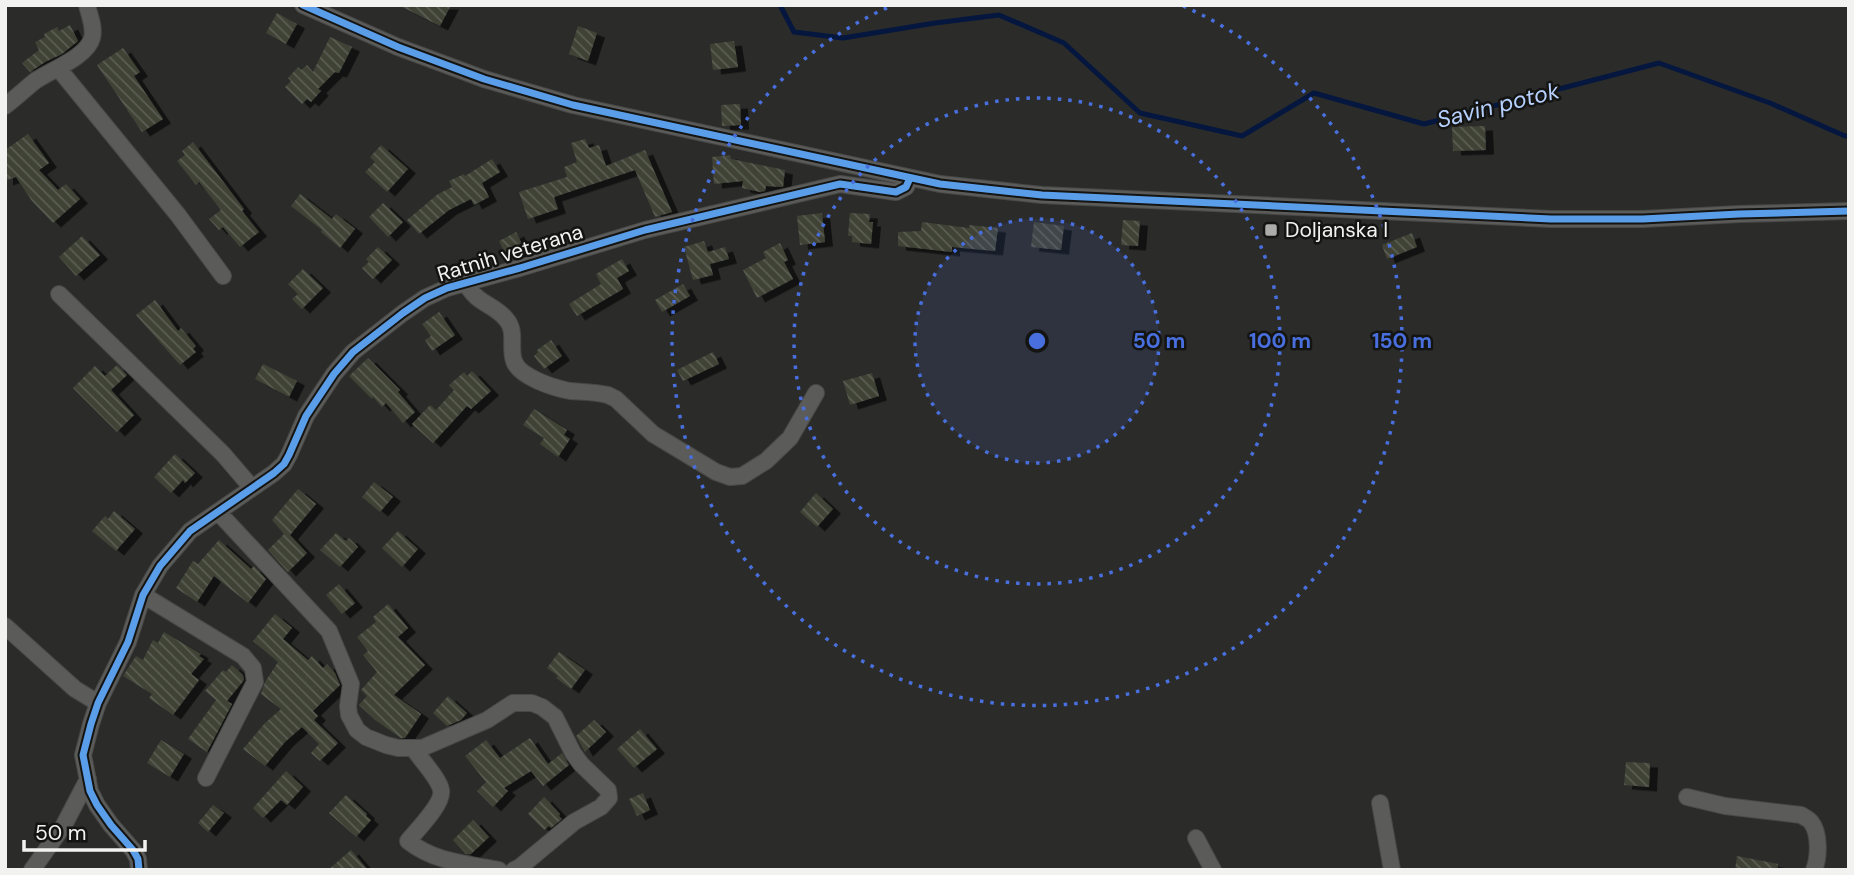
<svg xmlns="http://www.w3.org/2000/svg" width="1854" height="875" font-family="'DM Sans',sans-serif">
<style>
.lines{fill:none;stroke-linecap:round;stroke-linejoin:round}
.stream{stroke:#05173e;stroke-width:5}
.building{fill:url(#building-back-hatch);filter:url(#shadow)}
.minor-casing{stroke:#484947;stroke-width:18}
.minor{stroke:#5b5b5a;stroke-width:16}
.cycleway-casing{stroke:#141513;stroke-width:11}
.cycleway{stroke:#5a9eea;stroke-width:7}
.ring{fill:none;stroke:#486fdd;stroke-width:3.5;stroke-dasharray:3.5 7}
.poi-dot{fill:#acadab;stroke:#141513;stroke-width:2.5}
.labels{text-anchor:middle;stroke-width:5;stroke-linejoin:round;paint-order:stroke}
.poi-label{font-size:21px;fill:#f2f3f0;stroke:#141513;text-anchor:start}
.street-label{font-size:21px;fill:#f2f3f0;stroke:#141513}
.water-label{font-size:23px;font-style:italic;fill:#b7d1ff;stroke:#141513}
.centre{fill:#486fdd;stroke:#141513;stroke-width:3.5}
.ring-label{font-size:21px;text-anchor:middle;font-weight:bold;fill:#486fdd;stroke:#141513;stroke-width:5;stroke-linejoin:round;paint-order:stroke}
</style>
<defs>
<pattern id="building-back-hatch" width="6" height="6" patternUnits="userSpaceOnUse" patternTransform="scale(1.75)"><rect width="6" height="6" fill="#3f4236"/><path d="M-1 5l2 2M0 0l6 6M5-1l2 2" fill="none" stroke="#5b5e53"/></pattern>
<filter id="shadow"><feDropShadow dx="8" dy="4.5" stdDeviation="0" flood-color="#0009"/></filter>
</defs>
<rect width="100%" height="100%" fill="#2b2c2a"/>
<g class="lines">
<path class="stream" d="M780,5L794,32L843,38L935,23L999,15L1064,43L1140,113L1242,136L1314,93L1424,124L1659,63L1770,103L1845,136H1849"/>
</g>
<path class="building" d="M398,5H451L440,26Z
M277,13L297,24L286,44L266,33Z
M70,25L78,41L62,54L45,62L30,72L22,63L39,50L35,42L45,37L44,34L57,27L59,31Z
M578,26L597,33L588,61L569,54Z
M330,37L352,47L339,73L335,72L318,89L321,91L311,102L307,99L302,104L285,87L291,81L288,78L298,67L301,70L307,65L313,72Z
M734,41L738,67L713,70L710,44Z
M123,48L140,72L134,76L163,119L142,132L97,65Z
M740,104L741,125L722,126L721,105Z
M1485,126L1486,150L1453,151L1452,127Z
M28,134L49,163L39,170L58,190L66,184L80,199L53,223L32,201L16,177L5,181V150Z
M585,139L589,148L599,145L606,166L645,150L672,212L655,217L635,170L554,197L558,209L528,219L519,192L567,177L564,167L577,162L571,143Z
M193,142L244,209L242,211L259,232L240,247L223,227L219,230L209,219L221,210L199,182L196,185L177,161L185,155L182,151Z
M381,145L408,169L387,192L365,172L375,162L370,157Z
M730,155L731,159L785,170L783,187L766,186L765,191L760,192L742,188L743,181L714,184L712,157Z
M492,159L500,172L482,183L489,197L474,205L471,199L449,210L419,234L407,220L438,194L452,187L449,181L464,174L465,176Z
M300,194L332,219L336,214L355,229L340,248L321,232L322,230L291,206Z
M383,203L403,222L388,237L369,217Z
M822,213L825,242L800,245L797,216Z
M850,213L870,214L869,222H873L871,244L852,242V236H848Z
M1123,220L1140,221L1138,246L1121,245Z
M922,222L969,228V225L998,228L995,251L952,247V252L898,246V232L921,231Z
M1034,222L1064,226L1061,250L1031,247Z
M516,232L527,254L508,260L499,241Z
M1412,233L1417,247L1387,259L1382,245Z
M82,236L100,255L76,276L59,257Z
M704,241L708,252L725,247L729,259L710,264L713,275L693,280L684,247Z
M780,243L788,260L784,262L793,279L757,298L743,270L766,258L763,252Z
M378,247L392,260L373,279L362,268L369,262L366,259Z
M622,259L629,271L617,278L623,289L577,316L569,304L601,284L596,274Z
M303,269L323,288L302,309L292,299L298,294L288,284Z
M683,284L690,296L662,312L655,300Z
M155,300L178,331L181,328L196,346L193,349L196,352L180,365L136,315Z
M439,312L455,335L432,351L425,340L431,336L422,324Z
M551,340L562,356L544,369L534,356L538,352L537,350Z
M713,352L719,364L683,381L677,370Z
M368,358L400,390L398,392L415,412L403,423L386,403L382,407L373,397L372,399L349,376Z
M263,364L297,381L289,397L255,379Z
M117,365L127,375L111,390L134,415L117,432L73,388L95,366L105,376Z
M472,371L491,391L471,409L467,406L433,443L412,424L430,405L436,410L454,390L449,385L464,372L467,376Z
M872,373L879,396L850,405L843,381Z
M534,409L567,430L564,435L570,439L558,457L540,444L544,438L523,425Z
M175,454L195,473L185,483L183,480L171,493L154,477Z
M374,482L393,497L380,512L362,497Z
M298,489L316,504L290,535L307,553L288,572L268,550L284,534L272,520Z
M816,493L833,509L817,527L800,512Z
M114,511L135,529L116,551L92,531L105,516L108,519Z
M398,531L418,549L402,567L382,548Z
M336,533L346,541L349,538L358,547L340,567L320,550Z
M219,540L251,569L254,566L266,579L248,603L214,576L197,602L176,588L193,561L198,564Z
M339,584L355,603L342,614L326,595Z
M388,604L408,628L398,637L425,665L394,695L421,714L405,738H401L375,720L359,705L367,696L361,690L377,672L363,655L368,651L357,637L376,622L373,617Z
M275,614L292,628L283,639L308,660L312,656L323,668L327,664L335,673L340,685L313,711L318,716L314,720L338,743L320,761L311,753L319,744L302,727L285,742L265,766L243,749L265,723L281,709L261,694L265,682L278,662L253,641Z
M164,632L201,654L199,656L204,659L191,674L199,680L173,715L149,698L152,694L123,676L136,656L143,660L153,640L158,643Z
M559,652L585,670L571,689L556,678L558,676L547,668Z
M232,665L243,675L244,680L227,701L232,704L207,752L188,739L216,700L205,691L223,670L226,672Z
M448,696L467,713L461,720L447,726L433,713Z
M594,720L606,732L585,752L576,736Z
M640,729L657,749L634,768L617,749Z
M530,738L548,764L562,753L569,765L543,786L531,771L504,788L508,791L493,807L477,791L486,782L465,756L486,740L500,758Z
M161,740L184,754L170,777L147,763Z
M1626,762L1650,763L1649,787L1624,785Z
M286,771L303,787L287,805L281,800L263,818L253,808Z
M643,793L650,810L637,816L629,799Z
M346,795L367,814L366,816L371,820L356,837L329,813Z
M544,797L560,814L559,816L562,819L551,828L549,826L544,830L528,814Z
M213,805L224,813L208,832L198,823Z
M473,820L489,837L471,854H466L453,840Z
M351,850L368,870H328Z
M1737,856L1778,864L1777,870H1735Z"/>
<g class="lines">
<g class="minor-casing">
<path id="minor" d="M303,5L398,47L484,79L573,105L940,184L1042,195L1551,219H1643L1739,214L1849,211
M58,68L178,215L223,276
M5,106C16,98 25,89 35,81C51,70 87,57 92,38C95,27 89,15 87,5
M466,283C477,305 493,303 506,319C517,331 509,347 514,361C519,377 554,388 570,391C583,392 596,392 608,395L616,399L653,434L716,472L730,477L742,476L766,461L790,438L816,393
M59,294L223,454L252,488
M219,513L329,631L351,684L348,706L349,715L357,730L366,737L386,745L398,748H422L487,720L513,703H532L542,707L555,717L573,753L581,764L608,790L609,798L601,807L574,822L520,867L514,870
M143,595L243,656L253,668L255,682L206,778
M5,626L75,689L98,703
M415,749L416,752C423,762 439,779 441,790C444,803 417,830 408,841C434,862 467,864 499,870
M1687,797L1725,806L1801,815C1804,817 1809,819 1811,822C1820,833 1819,858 1814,870
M1380,803L1392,870
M1196,838L1213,870
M32,870L64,825L88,779
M139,870L138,859L133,850L111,825L97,805L90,791L83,755L91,724L98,703L128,642L143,595L160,566L190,531L274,473L284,464L289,455L306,416L334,374L353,352L403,313L425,298L447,288L520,268L645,230L840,184L896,192L906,187L910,178"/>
</g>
<use href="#minor" class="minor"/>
<g class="cycleway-casing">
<path id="cycleway" d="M303,5L398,47L484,79L573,105L940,184L1042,195L1551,219H1643L1739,214L1849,211
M139,870L138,859L133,850L111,825L97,805L90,791L83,755L91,724L98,703L128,642L143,595L160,566L190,531L274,473L284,464L289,455L306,416L334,374L353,352L403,313L425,298L447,288L520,268L645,230L840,184L896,192L906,187L910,178"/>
</g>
<use href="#cycleway" class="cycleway"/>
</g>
<circle cx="1037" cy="341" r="122" fill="#486fdd" fill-opacity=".12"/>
<g class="ring">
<circle cx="1037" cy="341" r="122"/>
<circle cx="1037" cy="341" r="243"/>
<path d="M1183 6A365 365 0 1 1 891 6"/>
</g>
<rect class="poi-dot" x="1264" y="223" width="14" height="14" rx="3.5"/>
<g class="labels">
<g class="poi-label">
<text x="1285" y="237">Doljanska I</text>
</g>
<g class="street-label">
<text transform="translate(510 253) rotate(-17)" y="7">Ratnih veterana</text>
</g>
<g class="water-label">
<text transform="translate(1498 105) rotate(-14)" y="8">Savin potok</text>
</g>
</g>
<circle cx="1037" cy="341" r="10" class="centre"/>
<g class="ring-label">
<text x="1159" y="348">50 m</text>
<text x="1280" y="348">100 m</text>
<text x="1402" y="348">150 m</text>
</g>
<rect width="1854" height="875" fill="none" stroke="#f2f3f0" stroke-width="14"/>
<path d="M24 840v10h121v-10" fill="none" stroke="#f2f3f0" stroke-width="3.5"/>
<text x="35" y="840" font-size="21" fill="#f2f3f0" stroke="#141513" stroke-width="5" paint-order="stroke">50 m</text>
</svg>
